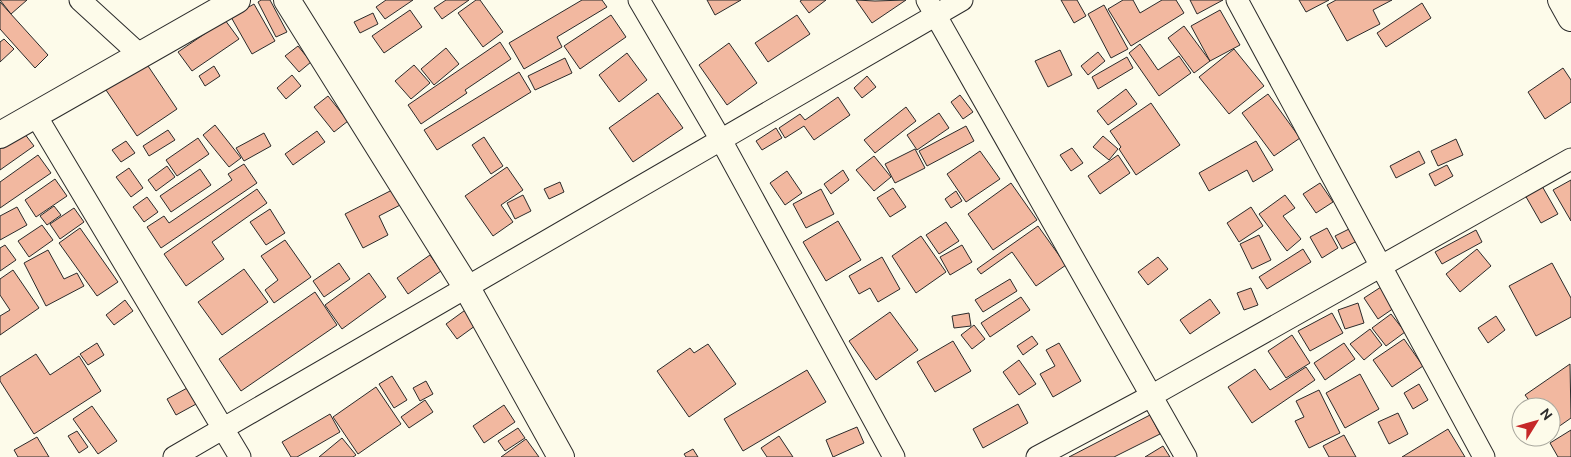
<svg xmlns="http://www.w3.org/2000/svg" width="1571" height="457" font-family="Ubuntu,sans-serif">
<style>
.building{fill:#f2b8a0;stroke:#2b2b2b}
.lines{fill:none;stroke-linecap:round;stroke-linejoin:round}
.minor-casing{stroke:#2b2b2b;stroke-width:23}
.tertiary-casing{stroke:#2b2b2b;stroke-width:28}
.minor{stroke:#fdfbea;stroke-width:21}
.tertiary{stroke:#fdfbea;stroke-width:26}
</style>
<rect width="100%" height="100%" fill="#fdfbea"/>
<path class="building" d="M0,0H27L11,14Z
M261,0H270L287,32L276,37L258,2Z
M386,0H413L385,19L376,7Z
M446,0H469L442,19L434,8Z
M476,0H480L503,32L483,47L458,13Z
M582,0H602L607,7L557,37L562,47L524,69L509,43Z
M707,0H741L715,15Z
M802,0H826L809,13L800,1Z
M856,0L875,1L906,0L872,23Z
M1061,0H1077L1086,16L1074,23Z
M1123,0H1133L1140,13L1162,0H1176L1184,13L1131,46L1108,9Z
M1190,0H1223L1197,14Z
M1299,0H1329L1306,12Z
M1336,0H1392L1373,10L1380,24L1347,41L1327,5Z
M0,2L48,55L35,68L0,29Z
M1422,3L1431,18L1386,47L1377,33Z
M254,4L275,41L252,54L231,17Z
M1104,5L1128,49L1111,58L1088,14Z
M410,10L422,27L384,53L372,36Z
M1220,10L1240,45L1210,61L1191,26Z
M373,13L378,24L360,33L354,22Z
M611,15L626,37L580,69L564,46Z
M797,15L810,34L768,62L755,43Z
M225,20L239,39L192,71L178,52Z
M1184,26L1210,61L1194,73L1168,38Z
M4,39L14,49L0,62V42Z
M500,42L511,59L465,90L467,93L421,124L408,105Z
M729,43L757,83L727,105L699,65Z
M1140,44L1158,70L1179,56L1191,73L1159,96L1129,53Z
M298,46L311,62L299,72L285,56Z
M446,48L459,64L434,85L421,69Z
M1234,49L1264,86L1229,114L1199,77Z
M1060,50L1072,75L1048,87L1035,61Z
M1098,52L1105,61L1088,75L1081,66Z
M627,53L647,80L619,102L599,75Z
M1127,57L1133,68L1098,89L1092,77Z
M565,58L572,73L535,90L528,76Z
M146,63L177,109L137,136L106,90Z
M414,65L430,83L411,99L395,81Z
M214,66L220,76L205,86L199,76Z
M1563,68L1571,80V102L1545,119L1528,92Z
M519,72L531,92L437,150L424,130Z
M292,75L301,86L286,99L277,88Z
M867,76L876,87L862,98L854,88Z
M1126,89L1137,104L1108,125L1097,111Z
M658,93L683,128L633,162L609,128Z
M1268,94L1300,138L1274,156L1242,113Z
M960,95L973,112L963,119L951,102Z
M328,96L348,121L334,132L314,107Z
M838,97L850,115L814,140L804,126L785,138L779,128L800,114L805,120Z
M1151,103L1180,145L1136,175L1119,149L1121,147L1110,131Z
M906,107L916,121L875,153L864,140Z
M939,113L949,128L917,150L907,135Z
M215,125L241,158L229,167L203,135Z
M966,126L974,141L927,166L919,151Z
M776,128L782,138L762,150L756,141Z
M21,129L34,146L0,170V144Z
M168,130L175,140L149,156L143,146Z
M317,131L325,142L293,165L285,154Z
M264,133L271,146L244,161L236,148Z
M1103,136L1118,149L1109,160L1093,147Z
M484,137L503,166L491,174L472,145Z
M198,138L209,154L177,176L166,160Z
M1456,139L1463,155L1438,166L1431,151Z
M126,141L135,153L121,162L112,150Z
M1256,141L1273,170L1253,182L1247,170L1209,191L1199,173Z
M1072,148L1083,163L1071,171L1060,155Z
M915,149L925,168L895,183L885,164Z
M980,151L1000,179L966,202L947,174Z
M1419,151L1425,163L1396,178L1390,166Z
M38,155L51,173L0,208V182Z
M1118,155L1130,173L1100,194L1088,176Z
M874,156L891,177L874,191L856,170Z
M244,164L257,183L161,248L147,227L164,216L169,223L232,180L228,174Z
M1447,165L1453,176L1435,186L1429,174Z
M167,166L175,177L156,191L148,180Z
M507,167L523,190L501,205L513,222L493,236L465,196Z
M129,168L143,188L131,197L116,177Z
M200,169L211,185L171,212L160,196Z
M843,170L849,180L831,194L824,184Z
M787,171L802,193L785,205L770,183Z
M55,179L67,196L36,217L25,200Z
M1571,180V221L1553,190Z
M560,182L564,192L549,199L544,189Z
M1011,183L1037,220L993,250L968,214Z
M1320,183L1333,202L1316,213L1303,194Z
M1542,186L1558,214L1541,223L1525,195Z
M396,188L404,203L379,216L388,235L363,248L345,214Z
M893,188L906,207L890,217L877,198Z
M257,189L267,203L212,242L224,259L186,286L164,254Z
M821,189L834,214L806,228L793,204Z
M956,191L962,201L951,208L945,199Z
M523,195L531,211L515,219L507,203Z
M1285,195L1295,208L1283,216L1301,239L1287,251L1259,214Z
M147,197L158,212L144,222L133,207Z
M54,206L61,215L47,225L40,216Z
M17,207L27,225L0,240V216Z
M1251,207L1263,226L1239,242L1227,223Z
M74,208L84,222L60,239L50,224Z
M270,209L285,233L266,245L250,222Z
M838,221L861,260L826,281L803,242Z
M946,222L959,241L939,254L926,235Z
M42,225L53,240L29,257L18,241Z
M1038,226L1066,265L1036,286L1012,252L981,274L977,269Z
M80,228L118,282L97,296L59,243Z
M1327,228L1338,248L1322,258L1310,237Z
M1351,228L1357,241L1342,249L1335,236Z
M1476,230L1482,242L1442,264L1435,252Z
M1259,235L1271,260L1252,269L1240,244Z
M921,236L946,272L916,293L892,256Z
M285,240L311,277L274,303L265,290L278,280L261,256Z
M5,245L16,260L0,271V248Z
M962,245L972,262L950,275L940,257Z
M1303,249L1311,262L1267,289L1259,277Z
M1477,249L1491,266L1460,292L1446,274Z
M48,250L64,279L77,273L84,286L46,306L24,263Z
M430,255L441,271L408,294L397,278Z
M882,257L900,289L878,302L870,288L859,294L849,276Z
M1158,257L1168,269L1148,285L1138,272Z
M339,263L350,279L324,297L313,281Z
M1552,263L1571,298V317L1536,336L1509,286Z
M244,269L268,302L222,335L198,302Z
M13,270L39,308L0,335V316L10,310L0,295V279Z
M369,273L386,297L342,329L325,305Z
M1010,279L1017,291L983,312L975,300Z
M1381,287L1394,308L1378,319L1364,298Z
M1251,288L1258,305L1244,310L1237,293Z
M315,292L337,325L241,391L219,359Z
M1021,297L1030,310L990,337L981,323Z
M1210,299L1220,313L1190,334L1180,320Z
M125,300L133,311L114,325L106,315Z
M1358,303L1364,323L1345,329L1338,310Z
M468,308L479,323L457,339L446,324Z
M890,312L918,350L876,380L849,341Z
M969,313L971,326L954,328L952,316Z
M1332,313L1343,333L1310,351L1298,331Z
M1391,314L1405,332L1386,346L1372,328Z
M1496,316L1505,330L1488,343L1478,328Z
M974,325L985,339L972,349L961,335Z
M1370,329L1382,345L1364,360L1350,344Z
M1292,335L1310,363L1286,378L1268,351Z
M1032,336L1038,344L1023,355L1017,346Z
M1404,339L1423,366L1392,387L1373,360Z
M953,341L971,371L935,392L917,362Z
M97,343L104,355L88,365L80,354Z
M1059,343L1081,381L1053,397L1040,374L1055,366L1046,350Z
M1344,343L1355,359L1325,380L1314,363Z
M708,344L736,384L689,417L657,371L690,348L694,353Z
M36,354L50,375L79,356L101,391L34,434L0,381V377Z
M1019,360L1036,384L1019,395L1003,372Z
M1570,364L1571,418L1551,432V407H1534L1525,395Z
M1306,367L1315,380L1252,423L1228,387L1255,369L1270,390Z
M807,370L826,402L743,451L724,419Z
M1360,374L1379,409L1345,428L1326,393Z
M392,376L407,400L394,408L379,384Z
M426,381L433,394L420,401L413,388Z
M1419,384L1428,400L1413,409L1404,393Z
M189,387L198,403L176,415L167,399Z
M376,387L401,424L358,454L333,417Z
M1319,390L1340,433L1309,448L1295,421L1304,417L1296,401Z
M425,400L433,412L409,428L401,417Z
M1018,404L1028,423L983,448L973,429Z
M504,405L515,422L484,443L473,426Z
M92,406L117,441L98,454L73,419Z
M1398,413L1408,434L1389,444L1378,422Z
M330,414L340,432L297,457H291L282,442Z
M1150,415L1160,434L1114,457H1069Z
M857,427L864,443L833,457L826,440Z
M518,428L525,438L505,451L498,441Z
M1448,429L1465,457H1402Z
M1571,430V457H1558L1550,443Z
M77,431L88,447L79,453L68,436Z
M1344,435L1356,457H1329L1323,446Z
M779,436L793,457H767L761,448Z
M37,437L49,457H18L14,450Z
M342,438L356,455L353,457H319Z
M526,439L539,457H501Z
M1163,446L1170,457H1145Z
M693,449L698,457H686L684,454Z"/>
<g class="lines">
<g class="minor-casing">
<path id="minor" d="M80,0L139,54
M639,0L721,140L894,457
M927,0L1186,457
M1237,0L1484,457
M35,114L240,457
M174,457L962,0
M1037,457L1151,396L1571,159"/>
</g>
<g class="tertiary-casing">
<path id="tertiary" d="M287,0L467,288L561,457
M1561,0L1571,18
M0,135L237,0"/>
</g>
<use href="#minor" class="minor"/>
<use href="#tertiary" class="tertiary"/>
</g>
<g transform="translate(1536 422) rotate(53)"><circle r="24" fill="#fdfbea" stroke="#a9a89e"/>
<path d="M0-4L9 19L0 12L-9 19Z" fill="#c62828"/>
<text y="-8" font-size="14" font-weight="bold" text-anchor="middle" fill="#2b2b2b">N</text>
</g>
</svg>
